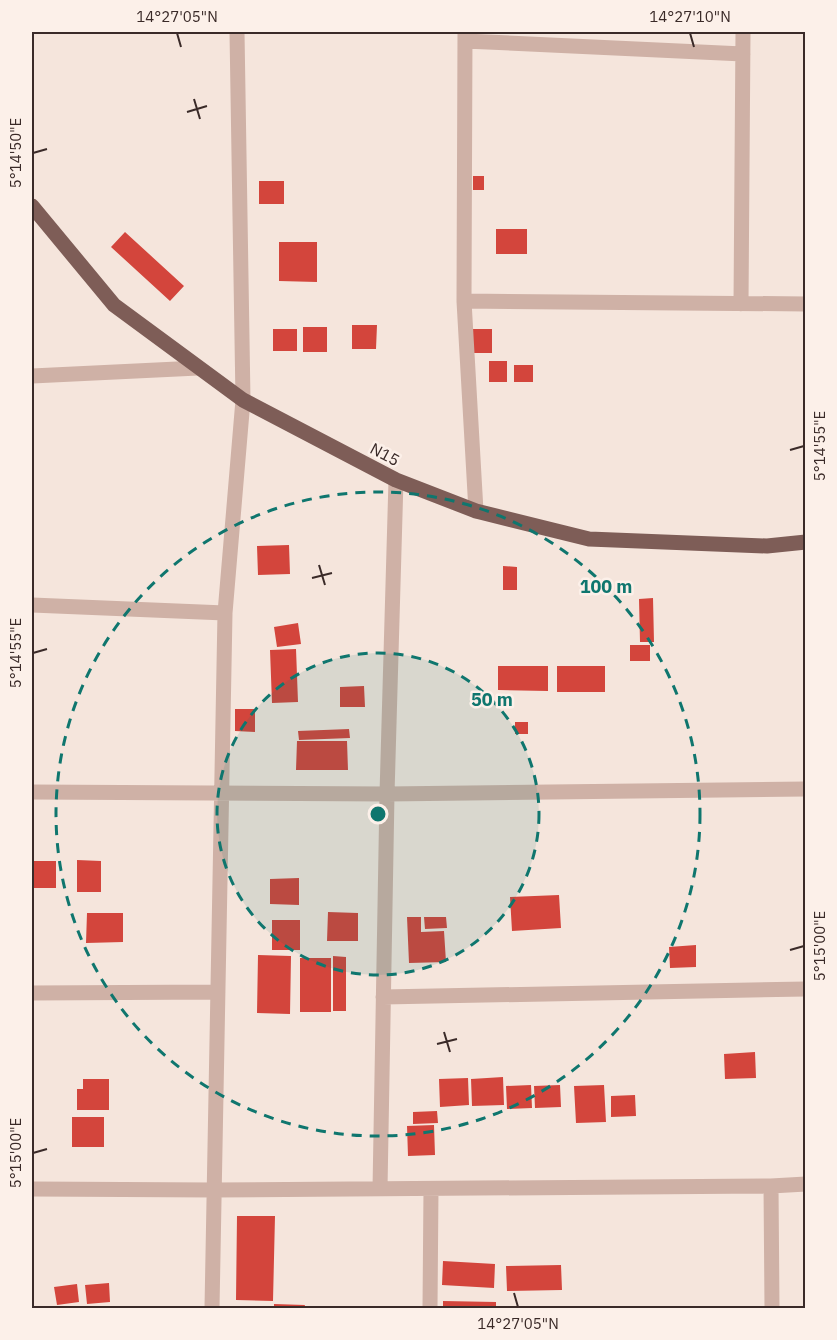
<svg xmlns="http://www.w3.org/2000/svg" width="837" height="1340" font-family="'IBM Plex Sans',sans-serif">
<style>
.building{fill:#d3453c}
.lines{fill:none;stroke-linecap:round;stroke-linejoin:round}
.street{stroke:#cfb1a6;stroke-width:15}
.primary{stroke:#7e5d57;stroke-width:15}
.ticks{fill:none;stroke:#3a2a28;stroke-width:2}
.ring{fill:none;stroke:#0f766e;stroke-width:3;stroke-dasharray:10 8}
.labels{text-anchor:middle;stroke-width:5;stroke-linejoin:round;paint-order:stroke}
.street-label{font-size:16px;fill:#3a2a28;stroke:#fcf0e9}
.centre{fill:#0f766e;stroke:#fcf0e9;stroke-width:3}
.ring-label{font-size:18px;text-anchor:middle;font-weight:bold;fill:#0f766e;stroke:#fcf0e9;stroke-width:5;stroke-linejoin:round;paint-order:stroke}
.neatline{fill:none;stroke:#3a2a28;stroke-width:2}
.ticks-label{font-size:15px;text-anchor:middle;fill:#3a2a28}
</style>
<rect width="100%" height="100%" fill="#f5e5dc"/>
<path class="building" d="M473,176H484V190H473Z
M259,181H284V204H259Z
M496,229H527V254H496Z
M125,232L184,286L170,301L111,247Z
M279,242H317V282L279,281Z
M352,325H377L376,349H352Z
M303,327H327V352H303Z
M273,329H297V351H273Z
M472,329H492V353H471Z
M489,361H507V382H489Z
M514,365H533V382H514Z
M289,545L290,574L258,575L257,546Z
M503,566L517,567V590H503Z
M653,598L654,642H640L639,599Z
M298,623L301,644L277,647L274,627Z
M630,645H650V661H630Z
M296,649L298,702L272,703L270,650Z
M498,666H548V691L498,690Z
M557,666H605V692H557Z
M364,686L365,707H340V687Z
M235,709H255V732L235,731Z
M515,722H528V734H515Z
M349,729L350,738L299,740L298,731Z
M297,741H347L348,770H296Z
M77,860L101,861V892H77Z
M32,861H56V888H32Z
M299,878V905L270,904V879Z
M559,895L561,928L512,931L510,897Z
M328,912L358,913V941H327Z
M87,913H123V942L86,943Z
M407,917H421V932L444,931L446,962L409,963Z
M424,917H446L447,928L425,929Z
M272,920H300V950H272Z
M696,945V967L670,968L669,947Z
M258,955L291,956L290,1014L257,1013Z
M333,956L346,957V1011H333Z
M300,958H331V1012H300Z
M755,1052L756,1078L725,1079L724,1054Z
M503,1077L504,1105L472,1106L471,1079Z
M468,1078L469,1105L440,1107L439,1079Z
M83,1079H109V1110H77V1089H83Z
M531,1085L532,1108L507,1109L506,1086Z
M560,1085L561,1107L535,1108L534,1086Z
M604,1085L606,1122L576,1123L574,1086Z
M635,1095L636,1116L611,1117V1096Z
M437,1111L438,1123L413,1124V1112Z
M72,1117H104V1147H72Z
M434,1125L435,1155L408,1156L407,1126Z
M237,1216H275L273,1301L236,1300Z
M443,1261L495,1264L494,1288L442,1285Z
M561,1265L562,1290L507,1291L506,1266Z
M109,1283L110,1302L87,1304L85,1285Z
M77,1284L79,1302L57,1305L54,1287Z
M443,1301L496,1302V1308H443Z
M274,1304L305,1305L304,1308H274Z"/>
<g class="lines">
<path class="street" d="M465,32L464,301L476,511
M465,41L743,54
M464,301L806,304
M741,304L743,32
M32,376L198,368
M32,605L225,613
M32,792L387,794L806,789
M32,993L218,992
M383,997L806,989
M771,1186L772,1308
M32,1189L214,1190L771,1186L806,1184
M380,1189L387,794L396,480
M212,1308L225,613L243,400L237,32
M430,1308L431,1189"/>
<path class="primary" d="M32,206L114,305L243,400L396,480L476,511L589,539L767,546L806,542"/>
</g>
<path class="ticks" d="M177,33L181,47M690,33L694,47M194,99L200,119M187,112L207,106M33,153L47,149M790,450L804,446M319,565L325,585M312,578L332,573M33,653L47,649M790,950L804,946M444,1032L450,1052M437,1044L457,1039M33,1153L47,1149M514,1293L518,1307"/>
<circle cx="378" cy="814" r="161" fill="#0f766e" fill-opacity=".12"/>
<g class="ring">
<circle cx="378" cy="814" r="161"/>
<circle cx="378" cy="814" r="322"/>
</g>
<g class="labels">
<g class="street-label">
<text transform="translate(385 454) rotate(28)" y="6">N15</text>
</g>
</g>
<circle cx="378" cy="814" r="9" class="centre"/>
<g class="ring-label">
<text x="606" y="593">100 m</text>
<text x="492" y="706">50 m</text>
</g>
<rect width="837" height="1340" fill="none" stroke="#fcf0e9" stroke-width="66"/>
<rect x="33" y="33" width="771" height="1274" class="neatline"/>
<g class="ticks-label">
<text x="177" y="22">14°27'05"N</text>
<text x="690" y="22">14°27'10"N</text>
<text transform="translate(16 153) rotate(-90)" y="5">5°14'50"E</text>
<text transform="translate(820 446) rotate(-90)" y="5">5°14'55"E</text>
<text transform="translate(16 653) rotate(-90)" y="5">5°14'55"E</text>
<text transform="translate(820 946) rotate(-90)" y="5">5°15'00"E</text>
<text transform="translate(16 1153) rotate(-90)" y="5">5°15'00"E</text>
<text x="518" y="1329">14°27'05"N</text>
</g>
</svg>
